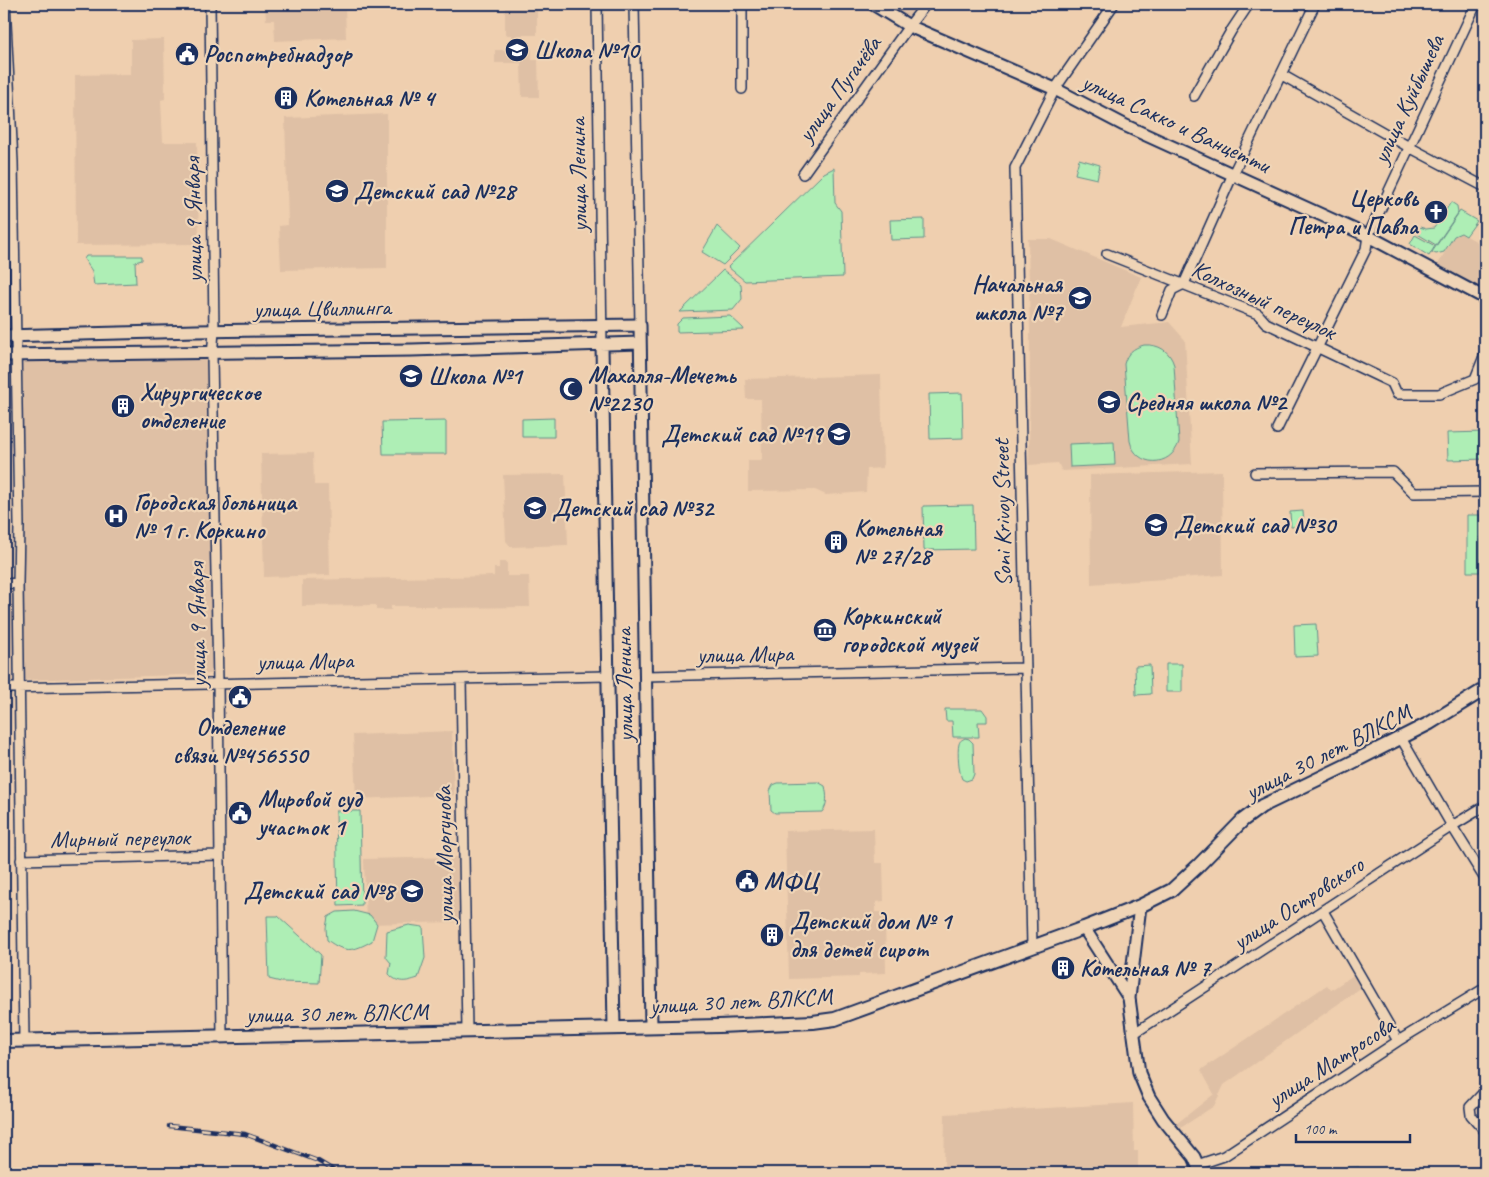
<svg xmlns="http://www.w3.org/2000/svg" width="1489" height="1177" font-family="Caveat,sans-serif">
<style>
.built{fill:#dfc0a5}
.green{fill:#aeeeb5;stroke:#648e8a}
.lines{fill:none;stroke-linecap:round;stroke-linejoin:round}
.minor-casing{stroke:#1b2f5e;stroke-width:12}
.tertiary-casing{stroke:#1b2f5e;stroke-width:15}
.secondary-casing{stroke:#1b2f5e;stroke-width:16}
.minor{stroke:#efd4b6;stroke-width:9}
.tertiary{stroke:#efd4b6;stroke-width:11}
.secondary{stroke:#efd4b6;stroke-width:12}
.rail-casing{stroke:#1b2f5e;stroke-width:4.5}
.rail{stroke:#efd4b6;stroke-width:2.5;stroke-dasharray:8;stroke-linecap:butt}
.labels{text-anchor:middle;stroke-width:4.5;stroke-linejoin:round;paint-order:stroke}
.poi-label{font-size:24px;font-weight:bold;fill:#1b2f5e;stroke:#efd4b6;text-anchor:start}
.street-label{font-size:24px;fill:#1b2f5e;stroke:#efd4b6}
</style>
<rect width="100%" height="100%" fill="#efcfaf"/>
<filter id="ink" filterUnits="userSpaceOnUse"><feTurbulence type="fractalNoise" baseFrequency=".02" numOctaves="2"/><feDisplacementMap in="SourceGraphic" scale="10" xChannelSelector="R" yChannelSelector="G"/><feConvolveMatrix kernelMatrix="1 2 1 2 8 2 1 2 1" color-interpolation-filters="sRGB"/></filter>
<g filter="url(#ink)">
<path class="built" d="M265,4H345L346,38L275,41L274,20H266Z
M505,4H537V35H517V49H532V60H538L539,97H522L521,63H495V50H511V35H505Z
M885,4H920L907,20Z
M164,39L165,99L161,100L163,142H197L199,244L76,245L75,75L131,74V40Z
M387,114V268L281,270L279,226L288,225L285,118Z
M1461,233L1485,246V283L1482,290L1437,266L1454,236Z
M1028,239H1051L1141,277L1121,327L1169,322L1185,340L1192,464L1062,471L1058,463L1029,465L1030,331Z
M207,355L212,674L24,680L22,358Z
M881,375L883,468L867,469L866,492L826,495L815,490L748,491V461L762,460L761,399H746L745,379Z
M313,453L314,485H328L330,575L264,577L261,454Z
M1222,471L1223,575L1091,584L1090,475Z
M565,474L568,545L511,547L506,541L503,475Z
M499,562H507V576H529L530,607L437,608L436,606H391V610H376V605L302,606V580L494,576V568H499Z
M4,586H16L18,682L4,683Z
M452,731L454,795L356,799L353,735Z
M874,829L875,863H883L884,901L876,902V912H885L886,973L859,974V977L789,979L785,831Z
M458,857L459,922L366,924L364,859Z
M1355,974L1362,987L1224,1085L1214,1106L1182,1127L1176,1124L1214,1094L1201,1070L1327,985L1331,990Z
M1133,1103L1134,1151H1138V1173H944L945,1114Z"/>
<path class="green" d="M1079,159L1100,165L1097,179L1075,174Z
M834,168L835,203L841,211L843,277L745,281L728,267L824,173Z
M1451,202L1457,206L1458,213L1436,245L1416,233L1420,227L1426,229L1434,228Z
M1460,211L1477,221L1466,236L1461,233L1454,236L1444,252L1436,254L1432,252Z
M924,219V239L891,240L890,220Z
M717,226L740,248L723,265L702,252Z
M1415,235L1435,246L1429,256L1410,244Z
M86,256H142V260L135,262L136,283L94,285L92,271L84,259Z
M723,270L741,284L742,299L733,310L680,312Z
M730,316L743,328L744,330L677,332V324L683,318Z
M1144,345C1159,344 1170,351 1174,365L1179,442C1171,468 1136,468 1130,441L1124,364C1127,353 1133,348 1144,345Z
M962,393L963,438L930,439L929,394Z
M554,418V437H522V419Z
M446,421V454H383L382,422Z
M1485,432V459L1448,460L1447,433Z
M1114,442L1115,465L1070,467L1069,444Z
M973,505L974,549L924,550L923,506Z
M1303,511L1304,526L1291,527L1290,512Z
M1467,515H1480V572H1467Z
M1316,624L1318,656L1295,657L1294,625Z
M1166,664H1182V692H1166Z
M1150,665L1151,694L1136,695L1135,666Z
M945,709H982L987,716V722H978L979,737H953L952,721H946Z
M965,738L969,739L973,743L974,774L972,779L966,781L962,779C959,773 957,751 959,744C960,740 962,740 965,738Z
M818,782L825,786C827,795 828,805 822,812L775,813L771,810L770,791L773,785L778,783Z
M336,811H360L362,905L338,906Z
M354,911L370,915L377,924L372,941C352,952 345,953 327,940L326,928L328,917L337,912Z
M267,916H278L321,955L319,983L281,982L269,979Z
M409,925L423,927L425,958L418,978C406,982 398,984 389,974L391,963L386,957L387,931Z
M1359,1167L1357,1173H1234L1235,1170L1248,1172Z"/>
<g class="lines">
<g class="minor-casing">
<path id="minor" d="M5,4L13,162L19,525L18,583L24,1040
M210,4L214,331L212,357L218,683L222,1037
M597,4L602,345
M634,4L640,325
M742,4V89
M1282,75L1409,147L1485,187
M1194,96L1231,31L1249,4
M803,174L909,26L926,4
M1107,254L1258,314L1266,323L1392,383L1397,394H1439L1475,379L1485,354
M1162,315L1172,290L1184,284L1233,174L1315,4
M1277,429L1366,249L1368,236L1476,4
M1255,473L1393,472L1414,493L1485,492
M4,584L18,583
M645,676L1025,668
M461,679L467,1031
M4,688L608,676
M1401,738L1452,826L1485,879
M21,860L220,855
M1323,911L1398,1041
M1032,947L1015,168L1055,89L1114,4
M1133,1034L1452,826L1485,806
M1485,1091L1470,1107L1471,1115L1485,1131
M1197,1165L1224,1156L1398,1041L1485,988"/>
</g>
<g class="tertiary-casing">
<path id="tertiary" d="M873,4L909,26L1055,89L1124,125L1368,236L1485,298
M4,336L196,331L640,325L651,1027
M602,345L614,1028
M4,355L412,350L640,343
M1140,906L1129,998L1139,1073L1149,1097L1163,1119L1194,1157L1201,1173
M1084,928L1129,998"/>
</g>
<g class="secondary-casing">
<path id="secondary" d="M4,1041L719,1026L813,1022L835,1019L1084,928L1140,906L1172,890L1198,866L1243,820L1262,806L1345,766L1430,723L1485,689"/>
</g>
<use href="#minor" class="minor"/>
<use href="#tertiary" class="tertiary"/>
<use href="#secondary" class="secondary"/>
<g class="rail-casing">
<path id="rail" d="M169,1126L245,1134L318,1161L338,1173"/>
</g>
<use href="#rail" class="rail"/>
</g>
</g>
<defs>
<g id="school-disc" transform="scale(1.25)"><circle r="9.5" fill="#1b2f5e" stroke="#efd4b6"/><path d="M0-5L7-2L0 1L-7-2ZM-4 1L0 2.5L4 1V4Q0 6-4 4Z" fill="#fff"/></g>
<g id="civic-disc" transform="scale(1.25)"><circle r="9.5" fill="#1b2f5e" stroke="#efd4b6"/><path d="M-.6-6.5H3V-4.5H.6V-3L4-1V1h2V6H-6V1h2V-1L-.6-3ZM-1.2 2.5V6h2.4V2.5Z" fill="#fff"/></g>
<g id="building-disc" transform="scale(1.25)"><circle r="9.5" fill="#1b2f5e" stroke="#efd4b6"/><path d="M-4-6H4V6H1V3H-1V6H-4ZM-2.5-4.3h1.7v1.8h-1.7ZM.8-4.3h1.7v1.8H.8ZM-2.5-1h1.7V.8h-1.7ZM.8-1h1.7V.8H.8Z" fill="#fff"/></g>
<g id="church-disc" transform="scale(1.25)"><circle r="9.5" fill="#1b2f5e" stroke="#efd4b6"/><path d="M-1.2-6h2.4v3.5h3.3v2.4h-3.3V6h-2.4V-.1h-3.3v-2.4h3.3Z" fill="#fff"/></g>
<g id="mosque-disc" transform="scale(1.25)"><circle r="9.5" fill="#1b2f5e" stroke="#efd4b6"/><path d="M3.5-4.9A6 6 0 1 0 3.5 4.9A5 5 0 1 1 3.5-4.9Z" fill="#fff"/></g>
<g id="hospital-disc" transform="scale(1.25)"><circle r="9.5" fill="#1b2f5e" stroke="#efd4b6"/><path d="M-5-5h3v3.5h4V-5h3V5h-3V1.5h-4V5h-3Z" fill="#fff"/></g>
<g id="museum-disc" transform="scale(1.25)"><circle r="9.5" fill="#1b2f5e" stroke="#efd4b6"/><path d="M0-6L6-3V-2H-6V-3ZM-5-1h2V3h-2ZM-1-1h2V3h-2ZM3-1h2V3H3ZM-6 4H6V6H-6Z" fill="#fff"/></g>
</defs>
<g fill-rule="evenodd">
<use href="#school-disc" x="517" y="50"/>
<use href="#civic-disc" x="187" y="54"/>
<use href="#building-disc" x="286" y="98"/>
<use href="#school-disc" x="337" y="191"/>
<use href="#church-disc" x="1436" y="212"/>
<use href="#school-disc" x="1080" y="298"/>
<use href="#school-disc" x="411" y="376"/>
<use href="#mosque-disc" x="571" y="389"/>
<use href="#school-disc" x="1109" y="402"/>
<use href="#building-disc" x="123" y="406"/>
<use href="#school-disc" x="839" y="434"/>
<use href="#school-disc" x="535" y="508"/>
<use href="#hospital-disc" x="116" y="516"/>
<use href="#school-disc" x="1156" y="525"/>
<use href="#building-disc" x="836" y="542"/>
<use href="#museum-disc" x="825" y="630"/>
<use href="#civic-disc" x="240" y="697"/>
<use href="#civic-disc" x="240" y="813"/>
<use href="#civic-disc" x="747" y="881"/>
<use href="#school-disc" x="412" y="891"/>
<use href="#building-disc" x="772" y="935"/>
<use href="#building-disc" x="1063" y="968"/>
</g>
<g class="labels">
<g class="poi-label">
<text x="534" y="58">Школа №10</text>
<text x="204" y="62">Роспотребнадзор</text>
<text x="304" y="106">Котельная № 4</text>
<text x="354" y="199">Детский сад №28</text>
<text x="1418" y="206" text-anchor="end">Церковь<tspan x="1418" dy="28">Петра и Павла</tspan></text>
<text x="1062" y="292" text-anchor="end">Начальная<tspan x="1062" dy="28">школа №7</tspan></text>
<text x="588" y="383">Махалля-Мечеть<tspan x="588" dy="28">№2230</tspan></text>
<text x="428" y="384">Школа №1</text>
<text x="140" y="400">Хирургическое<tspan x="140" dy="28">отделение</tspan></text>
<text x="1126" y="410">Средняя школа №2</text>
<text x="822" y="442" text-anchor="end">Детский сад №19</text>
<text x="134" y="510">Городская больница<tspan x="134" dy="28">№ 1 г. Коркино</tspan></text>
<text x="552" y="516">Детский сад №32</text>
<text x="1174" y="533">Детский сад №30</text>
<text x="854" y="536">Котельная<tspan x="854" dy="28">№ 27/28</tspan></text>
<text x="842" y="624">Коркинский<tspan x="842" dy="28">городской музей</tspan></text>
<text x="240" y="735" text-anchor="middle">Отделение<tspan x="240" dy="28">связи №456550</tspan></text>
<text x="258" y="807">Мировой суд<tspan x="258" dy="28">участок 1</tspan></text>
<text x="764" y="889">МФЦ</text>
<text x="394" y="899" text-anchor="end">Детский сад №8</text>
<text x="790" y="929">Детский дом № 1<tspan x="790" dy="28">для детей сирот</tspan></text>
<text x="1080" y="976">Котельная № 7</text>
</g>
<g class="street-label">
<text transform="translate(839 89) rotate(-54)" y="8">улица Пугачёва</text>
<text transform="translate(1408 99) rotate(-65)" y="8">улица Куйбышева</text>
<text transform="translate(1176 123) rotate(25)" y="8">улица Сакко и Ванцетти</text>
<text transform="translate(578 175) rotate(-91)" y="8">улица Ленина</text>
<text transform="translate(193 220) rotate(-91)" y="8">улица 9 Января</text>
<text transform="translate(1264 300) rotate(25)" y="8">Колхозный переулок</text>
<text transform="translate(322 308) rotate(-1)" y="8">улица Цвиллинга</text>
<text transform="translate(1002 513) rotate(-91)" y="8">Soni Krivoy Street</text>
<text transform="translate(197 625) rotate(-91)" y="8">улица 9 Января</text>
<text transform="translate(745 654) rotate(-1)" y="8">улица Мира</text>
<text transform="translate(305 661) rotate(-1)" y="8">улица Мира</text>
<text transform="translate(624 685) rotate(-91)" y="8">улица Ленина</text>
<text transform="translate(1328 752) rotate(-27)" y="8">улица 30 лет ВЛКСМ</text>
<text transform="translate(120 838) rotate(-1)" y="8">Мирный переулок</text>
<text transform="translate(444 855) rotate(-91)" y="8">улица Моргунова</text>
<text transform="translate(1298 903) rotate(-33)" y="8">улица Островского</text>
<text transform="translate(741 1001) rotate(-3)" y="8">улица 30 лет ВЛКСМ</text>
<text transform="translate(337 1013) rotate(-1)" y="8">улица 30 лет ВЛКСМ</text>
<text transform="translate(1331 1062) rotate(-33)" y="8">улица Матросова</text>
</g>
</g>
<rect width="1489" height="1177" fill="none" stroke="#efd4b6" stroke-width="20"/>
<rect x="10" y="10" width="1469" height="1157" fill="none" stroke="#1b2f5e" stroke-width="2" filter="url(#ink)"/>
<path d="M1296 1134v8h114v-8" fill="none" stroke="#1b2f5e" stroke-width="2.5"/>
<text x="1304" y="1134" font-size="15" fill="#1b2f5e" stroke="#efd4b6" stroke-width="4" paint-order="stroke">100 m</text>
</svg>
